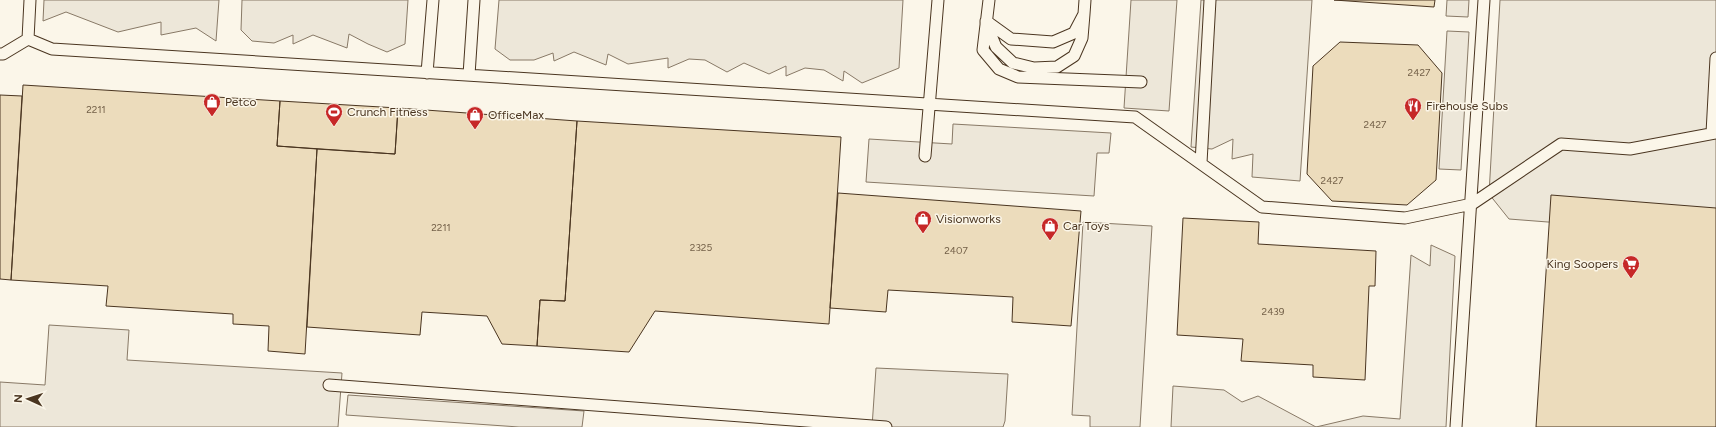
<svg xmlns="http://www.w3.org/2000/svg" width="1716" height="427" font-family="Figtree,sans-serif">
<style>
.parking{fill:#ede7d9;stroke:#887966}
.building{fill:#ecdcbc;stroke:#4a3520}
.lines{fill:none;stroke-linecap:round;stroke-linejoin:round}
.service-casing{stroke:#4a3520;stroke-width:13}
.service{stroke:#fbf6e9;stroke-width:11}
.labels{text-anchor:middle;stroke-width:3;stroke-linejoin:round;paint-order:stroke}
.number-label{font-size:10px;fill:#725f47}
.poi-label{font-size:12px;fill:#4a3520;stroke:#fbf6e9;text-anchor:start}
</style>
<rect width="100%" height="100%" fill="#fbf6e9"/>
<path class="parking" d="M44,0H219L216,41L196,28L161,35V22L118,32L66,12L43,21Z
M242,0H408L405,44L387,52L368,44L349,34L347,48L313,35L293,44V35L274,43L252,41L241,30Z
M499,0H903L899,68L862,83L844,71L843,81L824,70L805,68L786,76V66L769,74L744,63L727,72L705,60L689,59L668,68V58L628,64L608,54L606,65L574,52L554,61L553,53L534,60H510L495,49Z
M1131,0H1177L1169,111L1124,108Z
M1201,0H1312L1300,181L1252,177L1253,154L1232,159L1233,139L1212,149L1191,147Z
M1447,0H1469L1468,17L1446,16Z
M1500,0H1716V235L1509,219L1489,194Z
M1447,31L1469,32L1461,170L1439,169Z
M953,124L1111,133L1109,153H1097L1094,196L866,182L869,139L952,144Z
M1083,222L1152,226L1140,427H1090V416L1072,415Z
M1431,245L1455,256L1446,427H1171L1173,386L1224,390L1242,402L1258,396L1316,427L1363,416L1400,419L1411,255L1430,266Z
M49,325L129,330L127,360L342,373L338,427H0V382L45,385Z
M876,368L1008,374L1005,421L1003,427H872Z
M348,395L584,411L582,427H519L346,415Z"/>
<path class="building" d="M1334,0H1435L1434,7Z
M1340,42L1418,45L1442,73L1436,180L1407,205L1332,201L1307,174L1313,66Z
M23,85L280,101L277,146L317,149L305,354L268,351L269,326L233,324V314L106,306L108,286L11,280Z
M0,95L22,96L11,280L0,279Z
M280,101L398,108L395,154L277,146Z
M398,108L577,121L565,301L540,300L537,346L502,344L487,316L422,312L420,335L307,327L317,149L395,154Z
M577,121L841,137L829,324L655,311L629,352L537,346L540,300L565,301Z
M838,193L1081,211L1071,326L1012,322L1013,297L888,290L886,312L830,308Z
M1551,195L1716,208V427H1536Z
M1183,218L1259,222L1258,244L1376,251L1375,286H1369L1365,380L1313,377V365L1241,361L1243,339L1177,335Z"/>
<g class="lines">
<g class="service-casing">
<path id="service" d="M989,0L983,50L999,69L1018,77L1141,82
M986,21L1011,39L1053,42L1074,33L1084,14L1085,0
M986,23L996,47L1013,63L1034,68L1057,67L1074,56L1082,38L1084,14
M28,39L30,0
M0,54H3L28,39L52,49L1135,117L1262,207L1405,218L1472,204L1561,144L1630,149L1716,133
M427,73L433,0
M469,75L474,0
M1712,133L1716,58
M925,156L938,0
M1201,163L1210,0
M329,385L886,427
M1456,427L1484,0"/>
</g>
<use href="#service" class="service"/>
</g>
<defs>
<g id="shop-pin" transform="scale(0.9)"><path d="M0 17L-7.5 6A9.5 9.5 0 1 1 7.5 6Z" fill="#c62828" stroke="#fbf6e9"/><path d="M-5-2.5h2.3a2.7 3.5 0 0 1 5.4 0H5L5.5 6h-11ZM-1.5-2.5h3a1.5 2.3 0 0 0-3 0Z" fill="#fff"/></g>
<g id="restaurant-pin" transform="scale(0.9)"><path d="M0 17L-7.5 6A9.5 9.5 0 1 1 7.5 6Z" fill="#c62828" stroke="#fbf6e9"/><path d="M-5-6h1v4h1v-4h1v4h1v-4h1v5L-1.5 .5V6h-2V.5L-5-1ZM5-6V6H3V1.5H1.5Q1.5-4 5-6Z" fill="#fff"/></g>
<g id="stadium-pin" transform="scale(0.9)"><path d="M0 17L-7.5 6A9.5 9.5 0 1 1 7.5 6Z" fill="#c62828" stroke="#fbf6e9"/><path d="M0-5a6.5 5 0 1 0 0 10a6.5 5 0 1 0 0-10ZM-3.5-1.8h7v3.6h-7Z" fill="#fff"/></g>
<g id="supermarket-pin" transform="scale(0.9)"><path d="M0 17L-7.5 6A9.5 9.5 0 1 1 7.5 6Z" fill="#c62828" stroke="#fbf6e9"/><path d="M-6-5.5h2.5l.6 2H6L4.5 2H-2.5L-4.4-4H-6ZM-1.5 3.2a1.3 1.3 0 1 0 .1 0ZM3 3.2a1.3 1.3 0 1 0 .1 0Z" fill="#fff"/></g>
</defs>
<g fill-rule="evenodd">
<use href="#shop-pin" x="212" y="102"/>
<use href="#restaurant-pin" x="1413" y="106"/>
<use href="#stadium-pin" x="334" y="112"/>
<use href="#shop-pin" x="475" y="115"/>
<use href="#shop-pin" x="923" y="219"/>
<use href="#shop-pin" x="1050" y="226"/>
<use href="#supermarket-pin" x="1631" y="264"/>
</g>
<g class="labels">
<g class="number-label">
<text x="1419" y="76">2427</text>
<text x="96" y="113">2211</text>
<text x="1375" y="128">2427</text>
<text x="1332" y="184">2427</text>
<text x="441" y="231">2211</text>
<text x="701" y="251">2325</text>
<text x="956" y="254">2407</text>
<text x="1273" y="315">2439</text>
</g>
<g class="poi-label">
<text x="225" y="106">Petco</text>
<text x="1426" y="110">Firehouse Subs</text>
<text x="347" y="116">Crunch Fitness</text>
<text x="488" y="119">OfficeMax</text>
<text x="936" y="223">Visionworks</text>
<text x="1063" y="230">Car Toys</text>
<text x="1618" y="268" text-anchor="end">King Soopers</text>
</g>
</g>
<g transform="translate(28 399) rotate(273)" stroke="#fbf6e9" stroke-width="3" paint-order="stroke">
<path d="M0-3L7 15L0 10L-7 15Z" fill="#4a3520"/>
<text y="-6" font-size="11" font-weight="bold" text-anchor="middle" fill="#4a3520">N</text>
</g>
</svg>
